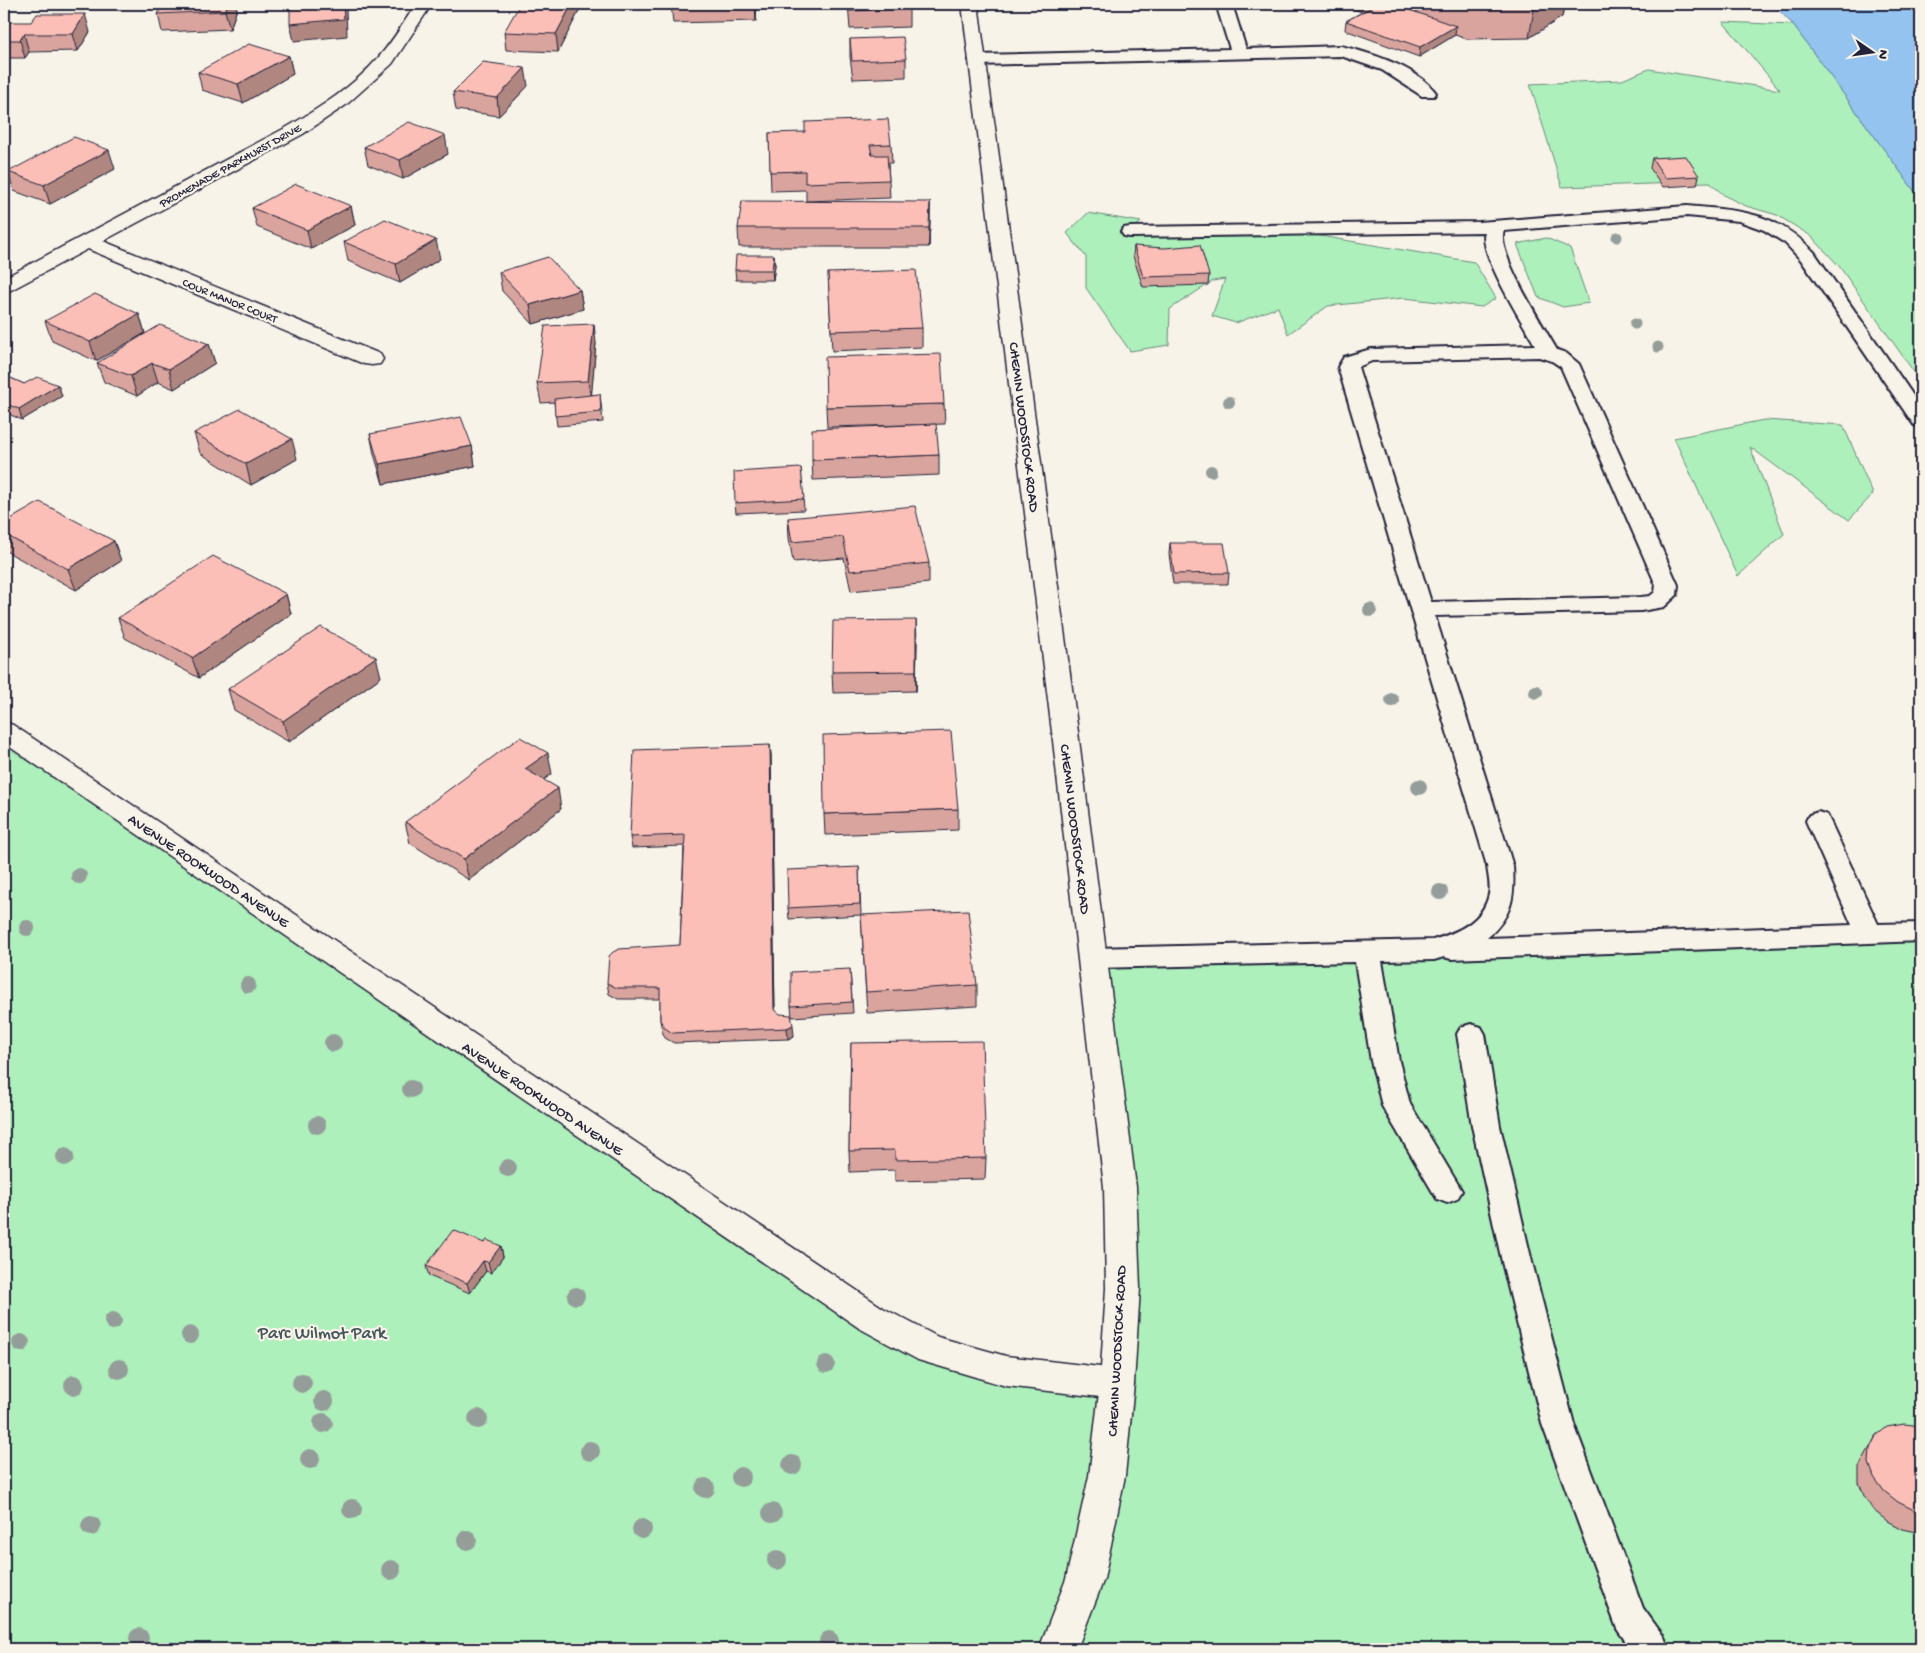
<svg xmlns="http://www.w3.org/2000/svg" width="1925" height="1653" font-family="'Gochi Hand',sans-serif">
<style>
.green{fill:#adf0bb;stroke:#68897b}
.water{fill:#93c3ee;stroke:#6683a6}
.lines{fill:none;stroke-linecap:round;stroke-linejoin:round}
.lane-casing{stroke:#22223b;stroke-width:4}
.street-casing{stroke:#22223b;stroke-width:3}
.primary-casing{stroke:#22223b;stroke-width:3}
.lane{fill:#f7f3e8;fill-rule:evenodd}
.street{fill:#f7f3e8;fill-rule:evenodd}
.primary{fill:#f7f3e8;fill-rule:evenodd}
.tree{fill:#959d9a}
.wall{fill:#d8a49d;stroke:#22223b}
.shaded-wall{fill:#b08680;stroke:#22223b}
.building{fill:#fbbfb7;stroke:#22223b}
.labels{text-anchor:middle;stroke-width:4.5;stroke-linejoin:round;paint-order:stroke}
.far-street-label{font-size:12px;fill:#22223b;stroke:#f7f3e8}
.street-label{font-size:15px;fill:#22223b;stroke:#f7f3e8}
.near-park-label{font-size:18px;fill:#45565b;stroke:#f7f3e8}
</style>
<rect width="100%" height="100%" fill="#f7f3e8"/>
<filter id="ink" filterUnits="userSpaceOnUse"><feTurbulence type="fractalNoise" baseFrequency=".02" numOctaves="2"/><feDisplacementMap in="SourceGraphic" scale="10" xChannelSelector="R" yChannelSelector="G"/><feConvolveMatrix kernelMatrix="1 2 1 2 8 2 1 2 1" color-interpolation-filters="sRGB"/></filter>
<g filter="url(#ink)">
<path class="green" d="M1723,22L1793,25L1921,200V382L1839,266L1811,236L1777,215L1746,206L1725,196L1709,182L1562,187L1530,84L1622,80L1649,69L1780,90Z
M1088,213L1141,222L1130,231L1285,230L1474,262L1496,298L1482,307L1404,298L1328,306L1288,334L1278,307L1236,323L1212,316L1225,279L1213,281L1170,309L1169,345L1130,351L1086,288V257L1067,233Z
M1546,238L1570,248L1589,303L1563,307L1538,297L1517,244Z
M1764,420L1843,425L1873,494L1849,520L1750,447L1784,534L1738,576L1674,438Z
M4,731L511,1076L930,1350L1117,1384L1093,958L1434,950L1921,932V1649H4Z"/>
<path class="water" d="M1773,4H1921V200L1793,25Z"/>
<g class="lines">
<g class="lane-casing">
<path id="lane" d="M1216,4H1232L1246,49L1341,46C1370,53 1418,67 1436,93L1434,96H1422L1382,70L1341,56L977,65L969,60L977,55L1230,49Z
M1687,206C1742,211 1774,211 1814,252L1921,407V427L1914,425L1801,260L1785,243L1764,230L1739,221L1687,216L1504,231C1495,252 1545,328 1557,350L1566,353L1579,364L1678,585L1677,595L1664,607L1641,611L1435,616L1513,866C1515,898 1512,916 1487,938L1852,925L1806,821L1809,815L1818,812L1827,815L1830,821L1878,924L1921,923V941L1451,959L1444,957L1434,960L1382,961L1399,1061L1410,1104L1462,1191L1457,1199L1447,1203L1437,1199L1382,1106L1371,1061L1355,962L1093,968L1084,965L1080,958L1084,951L1093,948L1433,940C1458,932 1483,922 1489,894C1491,886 1488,875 1487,866L1338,367L1344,357L1371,349L1535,345C1524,325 1477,251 1485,232L1130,237L1124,236L1121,232L1124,228L1130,227L1479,222ZM1539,357L1552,361L1561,367L1656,585L1655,592L1650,596L1641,597L1431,602L1358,367L1372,361Z
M1471,1024L1481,1027L1485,1034L1500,1126L1532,1262L1574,1424L1643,1608L1664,1637L1669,1649H1631L1617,1629L1542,1424L1502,1262L1472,1126L1457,1034L1461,1027Z"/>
</g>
<g class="street-casing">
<path id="street" d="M416,4H432L392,64L346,105L303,134L103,241L380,354L383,359L380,364L372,365L364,364L88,249L11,290L4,292V278L289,126C321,107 354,86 378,58C393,41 404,22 416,4Z
M4,722L13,725L883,1308L938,1337L1006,1356L1117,1369L1129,1373L1134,1384L1129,1395L1117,1399L1006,1386L918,1360L859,1328L4,743Z"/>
</g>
<g class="primary-casing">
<path id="primary" d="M962,4H978L1078,732L1136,1187L1140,1288L1134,1384L1125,1476L1104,1579L1077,1649H1039L1066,1579L1089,1476L1100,1384L1106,1288L1104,1187L1052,732Z"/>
</g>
<use href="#lane" class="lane"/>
<use href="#street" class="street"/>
<use href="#primary" class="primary"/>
</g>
<g class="tree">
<circle cx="1617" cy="237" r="5.5"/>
<circle cx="1635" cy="324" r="5.5"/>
<circle cx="1658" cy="347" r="5.5"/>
<circle cx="1229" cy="402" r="6"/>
<circle cx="1211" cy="471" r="6"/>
<circle cx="1370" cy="610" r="7"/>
<circle cx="1536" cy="692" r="7"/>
<circle cx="1392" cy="700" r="7"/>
<circle cx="1419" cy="787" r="8"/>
<circle cx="79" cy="876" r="8"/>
<circle cx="1440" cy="892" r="8"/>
<circle cx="27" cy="928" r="8"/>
<circle cx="248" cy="985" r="8"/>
<circle cx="333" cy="1043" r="9"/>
<circle cx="411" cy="1089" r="9"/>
<circle cx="317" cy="1125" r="9"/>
<circle cx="65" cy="1157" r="9"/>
<circle cx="508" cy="1168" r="9"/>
<circle cx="576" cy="1296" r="9"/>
<circle cx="113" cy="1321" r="9"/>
<circle cx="190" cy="1335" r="9"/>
<circle cx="21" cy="1343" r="9"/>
<circle cx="826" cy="1364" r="9"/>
<circle cx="119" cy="1369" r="10"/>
<circle cx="302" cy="1383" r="10"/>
<circle cx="74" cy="1385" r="10"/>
<circle cx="324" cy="1401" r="10"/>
<circle cx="478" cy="1419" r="10"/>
<circle cx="323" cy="1423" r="10"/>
<circle cx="590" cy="1451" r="10"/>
<circle cx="310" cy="1459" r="10"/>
<circle cx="792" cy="1465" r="10"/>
<circle cx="741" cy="1477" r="10"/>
<circle cx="705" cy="1488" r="10"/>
<circle cx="352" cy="1509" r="10"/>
<circle cx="772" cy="1513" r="10"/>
<circle cx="91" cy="1526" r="10"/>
<circle cx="642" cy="1529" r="10"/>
<circle cx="467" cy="1540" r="10"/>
<circle cx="777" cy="1560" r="10"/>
<circle cx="391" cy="1570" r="10"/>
<circle cx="139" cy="1638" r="10"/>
<circle cx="829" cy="1641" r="10"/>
</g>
<path class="wall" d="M162,4H235L237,9L230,29L162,32L158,14Z
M671,4H757L756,21L673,23Z
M848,4L909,9V27L850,29Z
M1287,4H1565L1562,17L1529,38L1467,39L1455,35L1419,57L1345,30L1346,21L1362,12L1345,6H1288Z
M580,9L558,52L506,50L504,32Z
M4,22L90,32L78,51L29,52L25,58H4Z
M850,39L906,59V77L853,79L850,57Z
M289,56L293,74L243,103L202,90L198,72Z
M528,86L499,116L456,110L453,92Z
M769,133L891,144L892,163H888L890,198L806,201V190L771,191Z
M364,147L448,154L403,179L368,165Z
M1652,158L1699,176L1697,185L1663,187L1650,168Z
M115,169L50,204L14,191L8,172Z
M930,202V221L929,247H739L738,228Z
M351,206L355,225L311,249L257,227L252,208Z
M344,242L440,259L400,283L348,261Z
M1134,246L1209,275L1208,285L1143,287L1133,256Z
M774,255L775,265L773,280H736L735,270Z
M499,272L580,290L583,309L533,324L502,291Z
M828,273L922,328V347L832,351Z
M139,314L145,333L96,361L52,341L45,321Z
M596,343L591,395L600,394L603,422L557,426L554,402L541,403L537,383Z
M209,344L215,363L174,389L158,382L137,396L104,382L97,363Z
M4,375L24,384L58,385L62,396L22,420L4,412Z
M944,404L945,424L827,427L826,407Z
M194,433L297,459L251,485L200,453Z
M370,434L472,446L475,466L383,484L374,454Z
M939,455V475L813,480L812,460Z
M801,468L804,510L736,513L735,503Z
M788,518L929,563V583L851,591L844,558L793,562L789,538Z
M4,523L114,541L121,561L76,590L4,550Z
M1170,543L1229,573L1228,584H1173L1169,554Z
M286,594L291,614L199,678L125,638L118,618Z
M917,640L916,691L833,693L832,672Z
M381,677L289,742L234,710L228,689Z
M770,745L771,755L775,1010L794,1036L788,1039L674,1043L665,1038L662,1031L660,1020V999H618L609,994L607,983L680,945L684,846L632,848L630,837Z
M552,774L543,780L561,809L469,880L410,843L405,822Z
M958,809V830L825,835L824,814Z
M859,867L861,915L789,919L788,908Z
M861,915L977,985V1006L867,1013Z
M850,969L853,1013L792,1017L791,1006Z
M851,1043L986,1158L985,1179L895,1181V1170L850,1172L849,1151Z
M484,1243L501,1246L503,1257L491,1273L486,1271L470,1293L429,1276L426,1266Z
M1921,1426V1533H1920L1902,1529L1887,1521L1873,1510L1864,1496L1859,1483V1467L1876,1436Z"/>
<path class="shaded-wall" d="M228,4H235L237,9L230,29L225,11Z
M343,4H345L346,8L347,36L294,41L290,24Z
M572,4H579L580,9L558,52L556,34Z
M755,4H757L756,21Z
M1535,4H1565L1562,17L1529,38Z
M85,14L90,32L78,51L73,34Z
M1456,26L1455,35L1419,57L1420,47Z
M24,34L29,52L25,58L20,40Z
M289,56L293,74L243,103L238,84Z
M525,68L528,86L499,116L497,98Z
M445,135L448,154L403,179L400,160Z
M109,150L115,169L50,204L44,185Z
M930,202V221L929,247V228Z
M351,206L355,225L311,249L307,230Z
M436,240L440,259L400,283L396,264Z
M774,255L775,265L773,280L772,270Z
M580,290L583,309L533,324L530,305Z
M139,314L145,333L96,361L90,342Z
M594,324L596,343L591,401L588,381Z
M209,344L215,363L174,389L169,369Z
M152,363L158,382L137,396L131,376Z
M58,385L62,396L22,420L19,409Z
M292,439L297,459L251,485L246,464Z
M472,446L475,466L383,484L379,464Z
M114,541L121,561L76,590L68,569Z
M286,594L291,614L199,678L192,658Z
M916,620L917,640L916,691Z
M376,657L381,677L289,742L283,721Z
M770,745L771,755L775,1020L774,1009Z
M548,753L552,774L529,790L525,769Z
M558,788L561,809L469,880L464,859Z
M793,1025L794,1036L788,1039L787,1028Z
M501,1246L503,1257L491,1273L488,1262Z
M483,1261L486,1271L470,1293L467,1283Z"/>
<path class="building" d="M162,4H228L225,11L158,14Z
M290,4H343L344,19L290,24Z
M520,4H572L556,34L504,32Z
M671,4H734L671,5Z
M849,4H908L909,9L849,11Z
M1364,4H1392L1456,26L1420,47L1346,21L1372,7Z
M37,14H85L73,34H24L20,40H4V22H31Z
M903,37L906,59L852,61L850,39Z
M249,44L289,56L238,84L198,72Z
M483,62L525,68L497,98L453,92Z
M888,119L891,144L870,145L872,155H887L889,180L805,183V171L770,172L769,133L805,132V122Z
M409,122L445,135L400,160L364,147Z
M74,137L109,150L44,185L8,172Z
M1686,156L1699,176L1665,178L1652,158Z
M296,184L351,206L307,230L252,208Z
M742,201L930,202L929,228H738Z
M385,219L436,240L396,264L344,242Z
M1200,245L1209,275L1143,277L1134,246L1164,248Z
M736,255H774L772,270H735Z
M548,257L580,290L530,305L499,272Z
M916,270L922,328L831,331L828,273Z
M95,294L139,314L90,342L45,321Z
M594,324L588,381L537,383L545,326Z
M160,325L209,344L169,369L152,363L131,376L97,363Z
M941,354L944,404L826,407L825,357Z
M4,375L24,384L37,377L58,385L19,409L4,403Z
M600,394L601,412L555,416L554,399Z
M240,409L292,439L246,464L194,433Z
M461,417L472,446L379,464L370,434Z
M936,424L939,455L812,460V429Z
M801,468L804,499L735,503L734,472Z
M40,502L114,541L68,569L4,534V523Z
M915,506L929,563L850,571L843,537L792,542L788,518Z
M1170,543H1224L1229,573L1174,574Z
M213,556L286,594L192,658L118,618Z
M916,620V671L832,672L833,621Z
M321,627L376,657L283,721L228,689Z
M951,731L958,809L824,814L823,735Z
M520,737L548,753L525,769L558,788L464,859L405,822Z
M770,745L774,1009L780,1014L791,1015L793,1025L787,1028L672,1033L664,1027L660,1020V988H617L607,983L609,956L613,952L619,949L680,945L685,835L630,837L634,750Z
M859,867L860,904L788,908L787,870Z
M968,910L977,985L866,992L861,915Z
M850,969L852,1002L791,1006V972Z
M982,1041L986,1158L895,1160V1150L849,1151L851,1043Z
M453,1230L484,1243L487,1240L501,1246L488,1262L483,1261L467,1283L426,1266Z
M1904,1424L1921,1426V1512L1914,1510L1898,1502L1884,1491L1874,1477L1869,1463L1870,1448L1876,1436L1887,1427Z"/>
</g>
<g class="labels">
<g class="far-street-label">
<text transform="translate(230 165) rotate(-29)" y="4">PROMENADE PARKHURST DRIVE</text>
<text transform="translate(230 300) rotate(22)" y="4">COUR MANOR COURT</text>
</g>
<g class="street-label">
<text transform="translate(1025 427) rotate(83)" y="5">CHEMIN WOODSTOCK ROAD</text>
<text transform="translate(1076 829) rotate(83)" y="5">CHEMIN WOODSTOCK ROAD</text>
<text transform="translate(209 870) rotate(34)" y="5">AVENUE ROOKWOOD AVENUE</text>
<text transform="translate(543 1098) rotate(34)" y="5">AVENUE ROOKWOOD AVENUE</text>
<text transform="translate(1116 1351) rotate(-87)" y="5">CHEMIN WOODSTOCK ROAD</text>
</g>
<g class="near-park-label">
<text x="322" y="1338">Parc Wilmot Park</text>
</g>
</g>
<rect width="1925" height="1653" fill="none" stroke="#f7f3e8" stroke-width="20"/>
<rect x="10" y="10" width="1905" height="1633" fill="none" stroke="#22223b" stroke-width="2" filter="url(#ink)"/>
<g transform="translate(1872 52) rotate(103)" stroke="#f7f3e8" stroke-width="4" paint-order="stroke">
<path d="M0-4L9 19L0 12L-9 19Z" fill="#22223b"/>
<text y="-8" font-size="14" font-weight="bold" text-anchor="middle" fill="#22223b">N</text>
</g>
</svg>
